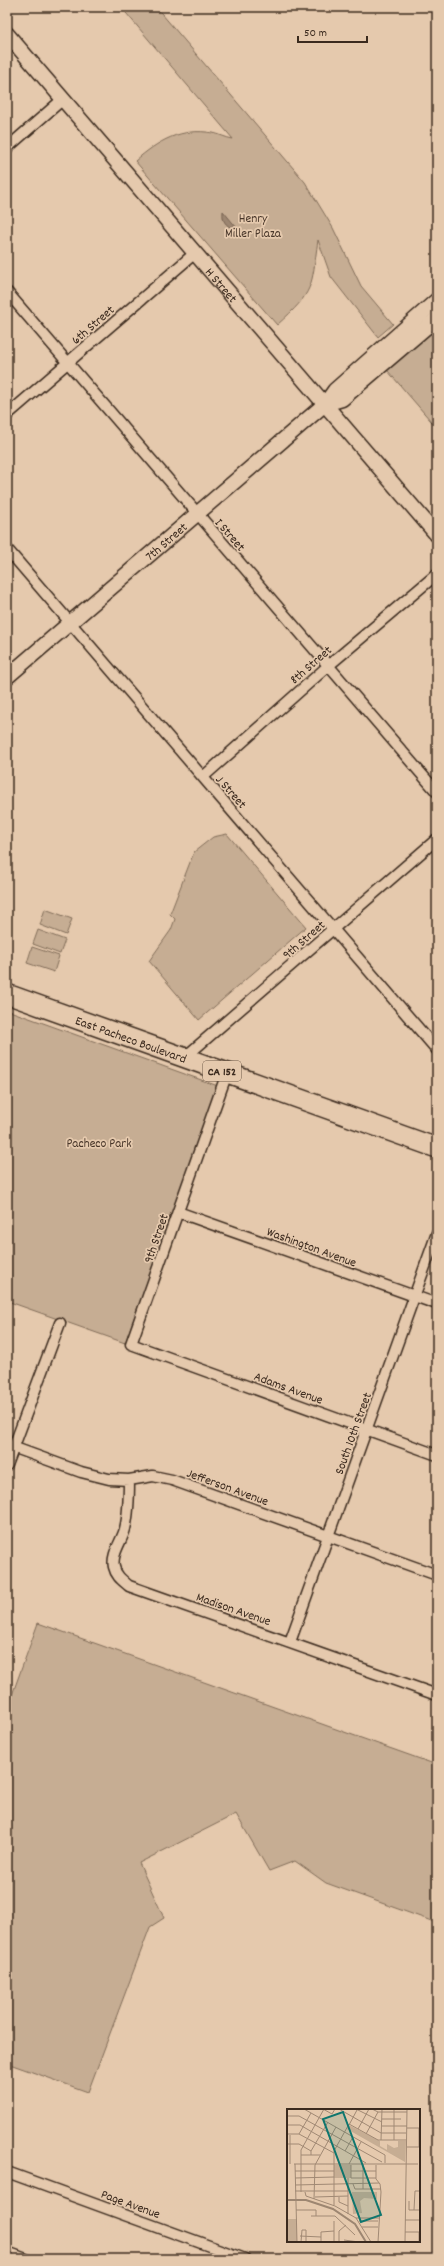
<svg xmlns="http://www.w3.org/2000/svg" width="444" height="2266" font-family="Dekko,sans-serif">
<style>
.green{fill:#c6ad93;stroke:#806c58}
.water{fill:#9d8671;stroke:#766150}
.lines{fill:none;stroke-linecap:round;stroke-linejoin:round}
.street-casing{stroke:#3b2a1e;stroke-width:13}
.secondary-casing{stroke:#3b2a1e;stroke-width:17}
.highway-casing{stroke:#3b2a1e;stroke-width:22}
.street{stroke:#e5c9ad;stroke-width:10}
.secondary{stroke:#e5c9ad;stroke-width:14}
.highway{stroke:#e5c9ad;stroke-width:19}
.labels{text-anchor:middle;stroke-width:3.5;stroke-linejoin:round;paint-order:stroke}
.shield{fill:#e5c9ad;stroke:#6e5a49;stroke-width:1}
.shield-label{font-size:12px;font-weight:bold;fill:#3b2a1e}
.park-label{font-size:13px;fill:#49372a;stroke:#e5c9ad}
.street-label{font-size:13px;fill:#3b2a1e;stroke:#e5c9ad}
.inset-river{fill:none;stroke:#9d8671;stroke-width:2}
.inset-road{fill:none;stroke:#a18974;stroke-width:1}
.view{fill:#0f766e;fill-opacity:0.15;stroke:#0f766e;stroke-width:2}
.inset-edge{fill:none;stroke:#3b2a1e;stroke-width:2}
</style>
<rect width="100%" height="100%" fill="#e5c9ad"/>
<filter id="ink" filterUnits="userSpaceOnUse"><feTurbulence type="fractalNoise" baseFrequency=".025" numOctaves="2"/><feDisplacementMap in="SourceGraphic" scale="8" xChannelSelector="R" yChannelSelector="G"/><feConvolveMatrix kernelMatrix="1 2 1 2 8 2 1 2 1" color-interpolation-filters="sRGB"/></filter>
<g filter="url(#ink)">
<path class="green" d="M121,7H156L305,182L333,228L361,286L393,324L378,337L331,277L318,240C311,288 315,291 277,325L135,161C158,141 181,127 213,133C219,134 226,138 233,139Z
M437,328V428L387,370Z
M227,834L306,927L199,1020L149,961L171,930L175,919L170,914L194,852L213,837Z
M45,909L72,919L66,935L40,925Z
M38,930L65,940L60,954L33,944Z
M32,947L59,956L54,972L27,963Z
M7,1010L218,1086L125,1343L7,1301Z
M38,1623L437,1765V1923L326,1883L295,1861L269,1871L236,1814L139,1863L164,1918L150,1927L88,2092L7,2063V1709Z"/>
<path class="water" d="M223,211L237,228L234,229C225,225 222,221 223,211Z"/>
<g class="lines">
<g class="street-casing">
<path id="street" d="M7,148L63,99
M7,292L437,792
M7,415L195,253
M7,549L437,1050
M203,777L328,666L437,574
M184,1058L437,839
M227,1073L131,1344L437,1455
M178,1212L437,1304
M7,1445L81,1472L109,1479L129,1480L153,1476L172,1480L437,1575
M7,1465L60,1323
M129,1480C129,1496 129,1513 125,1529C122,1541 111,1554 114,1567C116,1576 122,1580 129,1586L437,1695
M290,1642L437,1233
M7,2172L245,2259
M7,2252L26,2259"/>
</g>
<g class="secondary-casing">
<g id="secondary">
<path id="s1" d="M7,34L437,535"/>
<path d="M325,404L342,399L437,318"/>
<path id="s2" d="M7,677L325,404L335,390L437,300"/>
</g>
</g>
<g class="highway-casing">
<g id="highway">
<path id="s3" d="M7,994L437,1148"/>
</g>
</g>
<use href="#street" class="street"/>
<use href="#secondary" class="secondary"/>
<use href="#highway" class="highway"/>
</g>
</g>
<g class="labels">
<rect class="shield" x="203" y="1061" width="38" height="20" rx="3"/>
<g class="shield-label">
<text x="222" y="1075">CA 152</text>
</g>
<g class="park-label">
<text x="253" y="222">Henry<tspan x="253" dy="15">Miller Plaza</tspan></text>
<text x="99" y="1147">Pacheco Park</text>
</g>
<g class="street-label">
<text dy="5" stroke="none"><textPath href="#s1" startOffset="330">H Street</textPath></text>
<text transform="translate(92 324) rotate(-41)" y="5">6th Street</text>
<text transform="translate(231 534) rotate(49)" y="5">I Street</text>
<text dy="5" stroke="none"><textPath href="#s2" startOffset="209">7th Street</textPath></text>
<text transform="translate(310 664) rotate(-41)" y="5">8th Street</text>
<text transform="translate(232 791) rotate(49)" y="5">J Street</text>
<text transform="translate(303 939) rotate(-41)" y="5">9th Street</text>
<text dy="5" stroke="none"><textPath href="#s3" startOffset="132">East Pacheco Boulevard</textPath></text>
<text transform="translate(155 1238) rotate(-71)" y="5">9th Street</text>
<text transform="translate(312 1246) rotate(20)" y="5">Washington Avenue</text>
<text transform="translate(289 1387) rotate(20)" y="5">Adams Avenue</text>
<text transform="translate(352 1433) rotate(-70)" y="5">South 10th Street</text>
<text transform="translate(228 1486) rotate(20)" y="5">Jefferson Avenue</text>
<text transform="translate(234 1608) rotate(19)" y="5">Madison Avenue</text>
<text transform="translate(131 2203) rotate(20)" y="5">Page Avenue</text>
</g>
</g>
<g transform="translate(287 2109)">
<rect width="133" height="133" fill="#e5c9ad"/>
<path d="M62,16L93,32V37L100,41V35L107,39L111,38V32H119L118,53L60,20ZM47,56H64V69H47ZM65,83H90V90L77,89L73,92L75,104L66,105ZM0,110H10V133H0Z" fill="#c6ad93"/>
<path class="inset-river" d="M0,91H19L46,100L68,115L79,133"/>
<path class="inset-road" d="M17,0L98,46V54M36,0L45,5L48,0M52,0L94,24H119M69,0L95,13M85,0L91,3H120M0,7H12L95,53M95,10H114M62,15L91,31H119M0,16H13L79,54M62,16L70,1M95,17H120M120,19H133M71,20L82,0M0,25H12L47,44M12,25L24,4M79,25L91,3M94,31L95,0M107,31V0M0,35H12L24,42M120,38H133M132,38V19M58,42L66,28M14,46H33M24,46V42L41,13M3,55V26M7,55H131M8,55L10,133M62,55L74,33M76,55V80M64,56V69H89M89,56V70L93,75L94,83L91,133M8,62H47M64,62H89M8,69L47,68M61,69V105M66,75L68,80H94M8,76L92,74M8,82H61M14,83V41L37,0M18,83L19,87L48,97L69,109H93M28,88L61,87M52,88V93L61,97M27,90L28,56L49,18M122,92V101H133M47,96V42L62,15M9,101H29V107M127,101L128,82H133M24,107H48L68,126M69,109L84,133M118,111H133M72,112H91M75,118H91M118,123H132V133M13,127L34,128M57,131L72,133M14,133L15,121H19V133M34,133V123L47,122M47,133V112M52,133V122L59,116M118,133L120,0"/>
<path class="view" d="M56,3L94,106L74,113L36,10Z"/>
<rect width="133" height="133" class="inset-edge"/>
</g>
<rect width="444" height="2266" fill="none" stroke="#e5c9ad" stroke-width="24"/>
<rect x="12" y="12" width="420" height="2242" fill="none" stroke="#3b2a1e" stroke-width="1.5" filter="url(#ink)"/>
<path d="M298 36v6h69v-6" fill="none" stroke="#3b2a1e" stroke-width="2"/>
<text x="304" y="36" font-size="12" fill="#3b2a1e" stroke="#e5c9ad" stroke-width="3" paint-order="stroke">50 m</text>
</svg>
